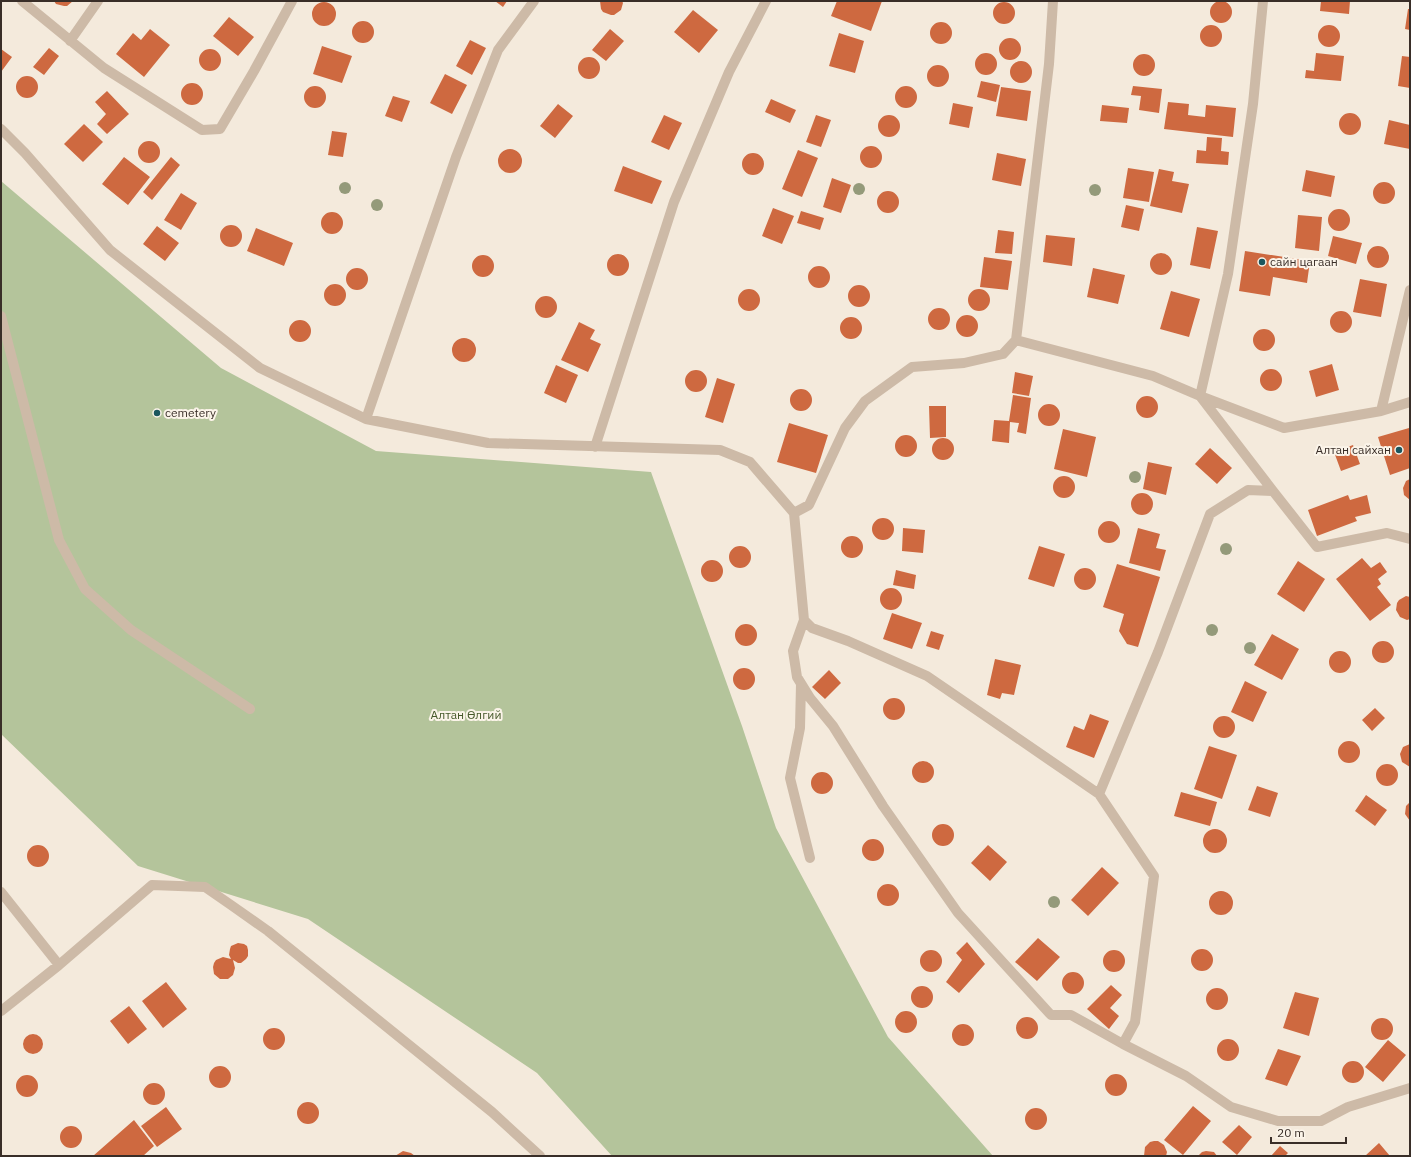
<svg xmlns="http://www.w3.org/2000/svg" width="1411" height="1157" font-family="'IBM Plex Sans',sans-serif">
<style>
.green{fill:#b4c49b}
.building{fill:#ce6940}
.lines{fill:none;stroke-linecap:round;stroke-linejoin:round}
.minor{stroke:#cdbaa7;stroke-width:10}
.tree{fill:#949a7a}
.poi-dot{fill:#1a565e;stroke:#fbf4e9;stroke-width:1.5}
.labels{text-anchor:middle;stroke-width:4;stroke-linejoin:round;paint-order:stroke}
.poi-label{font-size:12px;fill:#392e28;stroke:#fbf4e9;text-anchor:start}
.park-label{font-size:12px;fill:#46592a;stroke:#fbf4e9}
</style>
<rect width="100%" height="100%" fill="#f4eadc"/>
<path class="green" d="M1,181L221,368L376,451L651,472L742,726L776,828L888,1037L993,1156H612L537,1073L308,919L138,866L1,734Z"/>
<path class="building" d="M1210 12a11 11 0 1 1 22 0a11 11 0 1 1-22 0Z
M54,1H73L67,6H64L56,4Z
M495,1H507L503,7Z
M600,1H622L623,3L621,10L614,15H611L603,12L601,9Z
M837,1H882L871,31L831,16Z
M1321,1H1350L1349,14L1320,11Z
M993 13a11 11 0 1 1 22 0a11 11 0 1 1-22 0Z
M312 14a12 12 0 1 1 24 0a12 12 0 1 1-24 0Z
M1408,9H1410V30L1405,29Z
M693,10L718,30L699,53L674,32Z
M229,17L254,37L238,56L213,36Z
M352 32a11 11 0 1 1 22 0a11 11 0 1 1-22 0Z
M930 33a11 11 0 1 1 22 0a11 11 0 1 1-22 0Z
M1318 36a11 11 0 1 1 22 0a11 11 0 1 1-22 0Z
M1200 36a11 11 0 1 1 22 0a11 11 0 1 1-22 0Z
M150,29L170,45L144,77L116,54L133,33L141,40Z
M610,29L624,41L606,61L592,50Z
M839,33L864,41L855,73L829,66Z
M999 49a11 11 0 1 1 22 0a11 11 0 1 1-22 0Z
M470,40L486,48L472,75L456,66Z
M322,46L352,56L342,83L313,74Z
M49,48L59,56L44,75L33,67Z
M199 60a11 11 0 1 1 22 0a11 11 0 1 1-22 0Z
M1,49L12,57L1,72Z
M975 64a11 11 0 1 1 22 0a11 11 0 1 1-22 0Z
M1316,53L1344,56L1341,81L1305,78L1306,70L1314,71Z
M1133 65a11 11 0 1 1 22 0a11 11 0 1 1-22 0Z
M1402,56L1410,57V88L1398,86Z
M578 68a11 11 0 1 1 22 0a11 11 0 1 1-22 0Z
M1010 72a11 11 0 1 1 22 0a11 11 0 1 1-22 0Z
M927 76a11 11 0 1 1 22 0a11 11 0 1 1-22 0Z
M445,74L467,85L452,114L430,103Z
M16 87a11 11 0 1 1 22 0a11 11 0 1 1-22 0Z
M981,81L1000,85L996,102L977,97Z
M181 94a11 11 0 1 1 22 0a11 11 0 1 1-22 0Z
M304 97a11 11 0 1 1 22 0a11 11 0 1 1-22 0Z
M895 97a11 11 0 1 1 22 0a11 11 0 1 1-22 0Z
M1133,86L1162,89L1159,113L1139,110L1141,96L1131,95Z
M1001,87L1031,91L1027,121L996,116Z
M107,91L129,114L107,134L97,124L106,114L95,102Z
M393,96L410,101L402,122L385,116Z
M771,99L796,110L790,123L765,112Z
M1168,102L1189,104L1188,115L1205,117L1206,105L1236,108L1233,137L1164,129Z
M953,103L973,107L969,128L949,124Z
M558,104L573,116L555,138L540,126Z
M1102,105L1129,108L1127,123L1100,121Z
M1339 124a11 11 0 1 1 22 0a11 11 0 1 1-22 0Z
M878 126a11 11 0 1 1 22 0a11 11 0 1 1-22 0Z
M664,115L682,123L669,150L651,142Z
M816,115L831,120L821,147L806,142Z
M1389,120L1410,125V149L1384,144Z
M84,124L103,142L83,162L64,144Z
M332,131L347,133L343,157L328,155Z
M1207,137L1222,138L1221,151L1229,152L1228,165L1196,163L1197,150L1206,151Z
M138 152a11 11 0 1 1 22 0a11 11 0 1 1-22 0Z
M860 157a11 11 0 1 1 22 0a11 11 0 1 1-22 0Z
M498 161a12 12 0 1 1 24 0a12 12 0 1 1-24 0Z
M798,150L818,158L802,197L782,189Z
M742 164a11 11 0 1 1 22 0a11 11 0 1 1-22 0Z
M997,153L1026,159L1021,186L992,180Z
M124,157L150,177L128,205L102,184Z
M171,157L180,165L152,200L143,192Z
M623,166L662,181L652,204L614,191Z
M1128,168L1154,172L1149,202L1123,198Z
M1159,169L1174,172L1172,181L1189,184L1182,213L1150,206Z
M1306,170L1335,176L1331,197L1302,191Z
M832,178L851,185L841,213L823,207Z
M1373 193a11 11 0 1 1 22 0a11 11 0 1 1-22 0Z
M877 202a11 11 0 1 1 22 0a11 11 0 1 1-22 0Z
M181,193L197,203L181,230L164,220Z
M1126,205L1144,209L1139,231L1121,227Z
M773,208L794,216L782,244L762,236Z
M1328 220a11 11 0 1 1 22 0a11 11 0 1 1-22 0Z
M801,211L824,218L820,230L797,223Z
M321 223a11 11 0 1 1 22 0a11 11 0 1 1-22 0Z
M1298,215L1322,217L1319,251L1295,248Z
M220 236a11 11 0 1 1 22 0a11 11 0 1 1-22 0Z
M157,226L179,243L165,261L143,244Z
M1197,227L1218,231L1210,269L1190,265Z
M256,228L293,243L284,266L247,251Z
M998,230L1014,232L1012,254L995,253Z
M1046,235L1075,238L1072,266L1043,262Z
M1333,236L1362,243L1356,264L1328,256Z
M1367 257a11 11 0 1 1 22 0a11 11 0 1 1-22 0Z
M1245,251L1310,261L1307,283L1273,277L1270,296L1239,291Z
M1150 264a11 11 0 1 1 22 0a11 11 0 1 1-22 0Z
M607 265a11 11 0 1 1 22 0a11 11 0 1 1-22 0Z
M472 266a11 11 0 1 1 22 0a11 11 0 1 1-22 0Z
M984,257L1012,261L1008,290L980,287Z
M808 277a11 11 0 1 1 22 0a11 11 0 1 1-22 0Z
M346 279a11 11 0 1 1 22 0a11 11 0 1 1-22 0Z
M1093,268L1125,275L1118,304L1087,297Z
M1360,279L1387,284L1381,317L1353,312Z
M324 295a11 11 0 1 1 22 0a11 11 0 1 1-22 0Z
M848 296a11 11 0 1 1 22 0a11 11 0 1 1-22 0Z
M738 300a11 11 0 1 1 22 0a11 11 0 1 1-22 0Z
M968 300a11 11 0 1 1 22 0a11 11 0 1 1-22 0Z
M1171,291L1200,299L1189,337L1160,329Z
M535 307a11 11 0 1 1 22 0a11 11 0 1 1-22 0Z
M928 319a11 11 0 1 1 22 0a11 11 0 1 1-22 0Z
M1330 322a11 11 0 1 1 22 0a11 11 0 1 1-22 0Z
M956 326a11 11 0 1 1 22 0a11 11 0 1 1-22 0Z
M840 328a11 11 0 1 1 22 0a11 11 0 1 1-22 0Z
M289 331a11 11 0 1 1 22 0a11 11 0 1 1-22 0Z
M579,322L595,330L590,339L601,344L588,372L561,360Z
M1253 340a11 11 0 1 1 22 0a11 11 0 1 1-22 0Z
M452 350a12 12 0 1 1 24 0a12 12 0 1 1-24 0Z
M1332,364L1339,390L1316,397L1309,371Z
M556,365L578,375L566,403L544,393Z
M1260 380a11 11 0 1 1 22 0a11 11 0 1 1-22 0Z
M685 381a11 11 0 1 1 22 0a11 11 0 1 1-22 0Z
M1015,372L1033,376L1029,396L1012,393Z
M717,378L735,384L723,423L705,417Z
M790 400a11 11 0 1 1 22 0a11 11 0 1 1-22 0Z
M1013,395L1031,398L1026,434L1017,432L1019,423L1010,422L1009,443L992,441L994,420L1009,421Z
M1136 407a11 11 0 1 1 22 0a11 11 0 1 1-22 0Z
M1038 415a11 11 0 1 1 22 0a11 11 0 1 1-22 0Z
M929,406H946V437L930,438Z
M789,423L828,435L816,473L777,462Z
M1409,428L1410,431V468L1390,475L1378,437Z
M1063,429L1096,437L1087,477L1054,469Z
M895 446a11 11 0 1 1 22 0a11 11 0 1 1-22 0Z
M932 449a11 11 0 1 1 22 0a11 11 0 1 1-22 0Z
M1353,445L1360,464L1341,471L1334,452Z
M1210,448L1232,468L1217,484L1195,464Z
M1148,462L1172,467L1166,495L1143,489Z
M1053 487a11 11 0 1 1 22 0a11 11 0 1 1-22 0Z
M1410,479V500L1404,495L1403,488L1406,481Z
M1131 504a11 11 0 1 1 22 0a11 11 0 1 1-22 0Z
M1348,495L1350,500L1367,495L1371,513L1355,517L1357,521L1317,536L1308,510Z
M872 529a11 11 0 1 1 22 0a11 11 0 1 1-22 0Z
M1098 532a11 11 0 1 1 22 0a11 11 0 1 1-22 0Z
M903,528L925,530L923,553L902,551Z
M1138,528L1160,534L1156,548L1166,550L1160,571L1129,563Z
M841 547a11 11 0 1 1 22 0a11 11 0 1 1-22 0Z
M729 557a11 11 0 1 1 22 0a11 11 0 1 1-22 0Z
M1039,546L1065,554L1054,587L1028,579Z
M1362,558L1371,568L1380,562L1387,572L1378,579L1381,584L1377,587L1391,605L1370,621L1336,579Z
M701 571a11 11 0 1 1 22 0a11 11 0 1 1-22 0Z
M1298,561L1325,579L1304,612L1277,594Z
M1117,564L1160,577L1138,647L1127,644L1119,631L1124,614L1103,607Z
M1074 579a11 11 0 1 1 22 0a11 11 0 1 1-22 0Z
M896,570L916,575L914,589L893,585Z
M880 599a11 11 0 1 1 22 0a11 11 0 1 1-22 0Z
M1406,596L1410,597V619L1407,620L1400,617L1396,610L1397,603L1399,600Z
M892,613L922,623L912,649L883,639Z
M735 635a11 11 0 1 1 22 0a11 11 0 1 1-22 0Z
M931,631L944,635L939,650L926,646Z
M1272,634L1299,649L1282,680L1254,665Z
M1372 652a11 11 0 1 1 22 0a11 11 0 1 1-22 0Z
M1329 662a11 11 0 1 1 22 0a11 11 0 1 1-22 0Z
M995,659L1021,665L1014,695L1002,693L1000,699L987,695Z
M733 679a11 11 0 1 1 22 0a11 11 0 1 1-22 0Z
M829,670L841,683L825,699L812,687Z
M1245,681L1267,692L1253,722L1231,712Z
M883 709a11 11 0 1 1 22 0a11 11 0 1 1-22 0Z
M1375,708L1385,718L1372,731L1362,720Z
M1090,714L1109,721L1094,758L1066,747L1074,726L1084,730Z
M1213 727a11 11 0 1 1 22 0a11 11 0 1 1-22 0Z
M1338 752a11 11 0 1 1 22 0a11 11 0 1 1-22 0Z
M1410,744V767L1402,762L1400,754L1403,747Z
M1209,746L1237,755L1222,799L1194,789Z
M912 772a11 11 0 1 1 22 0a11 11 0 1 1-22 0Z
M1376 775a11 11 0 1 1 22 0a11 11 0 1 1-22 0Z
M811 783a11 11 0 1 1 22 0a11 11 0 1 1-22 0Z
M1257,786L1278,793L1270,817L1248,810Z
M1181,792L1217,802L1210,826L1174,816Z
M1366,795L1387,810L1375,826L1355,811Z
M1410,802V821L1405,814L1406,806Z
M932 835a11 11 0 1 1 22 0a11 11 0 1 1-22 0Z
M1203 841a12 12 0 1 1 24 0a12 12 0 1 1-24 0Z
M862 850a11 11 0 1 1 22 0a11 11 0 1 1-22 0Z
M27 856a11 11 0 1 1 22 0a11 11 0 1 1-22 0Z
M988,845L1007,862L990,881L971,863Z
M1102,867L1119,883L1088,916L1071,900Z
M877 895a11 11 0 1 1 22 0a11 11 0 1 1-22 0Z
M1209 903a12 12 0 1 1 24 0a12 12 0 1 1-24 0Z
M1038,938L1060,957L1037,981L1015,962Z
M967,942L985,964L959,993L946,982L962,960L956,953Z
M238,943L244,944L247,946L248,950V956L246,959L241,963H238L233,960L235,968L233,975L228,979H220L214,974L213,967L214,963L216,960L223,957L231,959L229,955L230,949L231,946Z
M1191 960a11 11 0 1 1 22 0a11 11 0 1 1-22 0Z
M920 961a11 11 0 1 1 22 0a11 11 0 1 1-22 0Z
M1103 961a11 11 0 1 1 22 0a11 11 0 1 1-22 0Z
M1062 983a11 11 0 1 1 22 0a11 11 0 1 1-22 0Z
M166,982L187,1009L163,1028L142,1001Z
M1111,985L1122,995L1110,1008L1119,1016L1109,1029L1087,1009Z
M911 997a11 11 0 1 1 22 0a11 11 0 1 1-22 0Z
M1206 999a11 11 0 1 1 22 0a11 11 0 1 1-22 0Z
M1295,992L1319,998L1309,1036L1283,1028Z
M129,1006L147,1029L128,1044L110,1021Z
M895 1022a11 11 0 1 1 22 0a11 11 0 1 1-22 0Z
M1016 1028a11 11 0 1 1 22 0a11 11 0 1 1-22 0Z
M1371 1029a11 11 0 1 1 22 0a11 11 0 1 1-22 0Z
M952 1035a11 11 0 1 1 22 0a11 11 0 1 1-22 0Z
M263 1039a11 11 0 1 1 22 0a11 11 0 1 1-22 0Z
M23 1044a10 10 0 1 1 20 0a10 10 0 1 1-20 0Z
M1217 1050a11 11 0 1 1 22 0a11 11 0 1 1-22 0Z
M1388,1040L1406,1055L1383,1082L1365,1067Z
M1278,1049L1301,1056L1287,1086L1265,1079Z
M1342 1072a11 11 0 1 1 22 0a11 11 0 1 1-22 0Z
M209 1077a11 11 0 1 1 22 0a11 11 0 1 1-22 0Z
M1105 1085a11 11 0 1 1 22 0a11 11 0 1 1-22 0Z
M16 1086a11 11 0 1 1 22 0a11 11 0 1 1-22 0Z
M143 1094a11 11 0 1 1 22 0a11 11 0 1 1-22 0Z
M297 1113a11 11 0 1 1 22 0a11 11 0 1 1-22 0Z
M1193,1106L1211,1121L1183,1155L1164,1140Z
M166,1107L182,1129L157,1147L141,1126Z
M1025 1119a11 11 0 1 1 22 0a11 11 0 1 1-22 0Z
M134,1120L154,1146L143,1156H93Z
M1239,1125L1252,1137L1237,1155L1222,1142Z
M60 1137a11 11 0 1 1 22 0a11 11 0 1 1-22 0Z
M1154,1141H1158L1164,1145L1167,1152L1166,1156H1144L1145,1147L1150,1142Z
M1379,1143L1390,1156H1365Z
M1280,1146L1288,1153L1285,1156H1271Z
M403,1151L411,1153L415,1156H395Z
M1206,1151L1214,1152L1217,1156H1198L1202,1152Z"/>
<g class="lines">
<path class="minor" d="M22,1L104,68L202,130L220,129L254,71L292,1
M1053,1L1049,64L1016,340L1153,376L1200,396L1284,428L1381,411L1410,402
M70,41L98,1
M1,129L25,153L110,250L260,368L366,419L488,443L720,450L750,462L794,513
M1,316L59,540L85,589L131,630L250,709
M1016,340L1003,354L964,363L912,367L865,401L845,428L809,505L794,513L804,620L812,628L848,641L927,676L1099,794L1158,652L1210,514L1248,490L1273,491L1200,396L1228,274L1253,104L1263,1
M1381,411L1410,290
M366,419L456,157L498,50L534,1
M595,447L674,202L729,72L766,1
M1273,491L1317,547L1387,533L1410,539
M804,620L793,651L797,677L810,698L833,726L883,806L958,913L1051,1015H1071L1123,1044L1135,1022L1154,876L1099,794
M801,684L800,728L790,778L810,858
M1,892L59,965
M1,1011L59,965L152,885L205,887L231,905L268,931L492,1112L540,1156
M1123,1044L1186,1076L1231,1107L1278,1121H1321L1348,1107L1410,1088"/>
</g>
<g class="tree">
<circle cx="345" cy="188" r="6"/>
<circle cx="859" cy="189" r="6"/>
<circle cx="1095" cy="190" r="6"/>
<circle cx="377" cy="205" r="6"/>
<circle cx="1135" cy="477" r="6"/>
<circle cx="1226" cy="549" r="6"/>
<circle cx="1212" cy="630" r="6"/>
<circle cx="1250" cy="648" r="6"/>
<circle cx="1054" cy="902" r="6"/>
</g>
<g class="poi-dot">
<circle cx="1262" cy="262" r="4"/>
<circle cx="157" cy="413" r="4"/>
<circle cx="1399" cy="450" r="4"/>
</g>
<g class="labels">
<g class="poi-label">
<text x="1270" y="266">сайн цагаан</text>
<text x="165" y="417">cemetery</text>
<text x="1391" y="454" text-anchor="end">Алтан сайхан</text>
</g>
<g class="park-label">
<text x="466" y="719">Алтан Өлгий</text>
</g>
</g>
<rect width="1411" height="1157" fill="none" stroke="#392e28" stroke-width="4"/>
<path d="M1271 1137v6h75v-6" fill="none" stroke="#392e28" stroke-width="2"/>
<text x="1277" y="1137" font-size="12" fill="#392e28" stroke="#fbf4e9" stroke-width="3" paint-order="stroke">20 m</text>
</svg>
